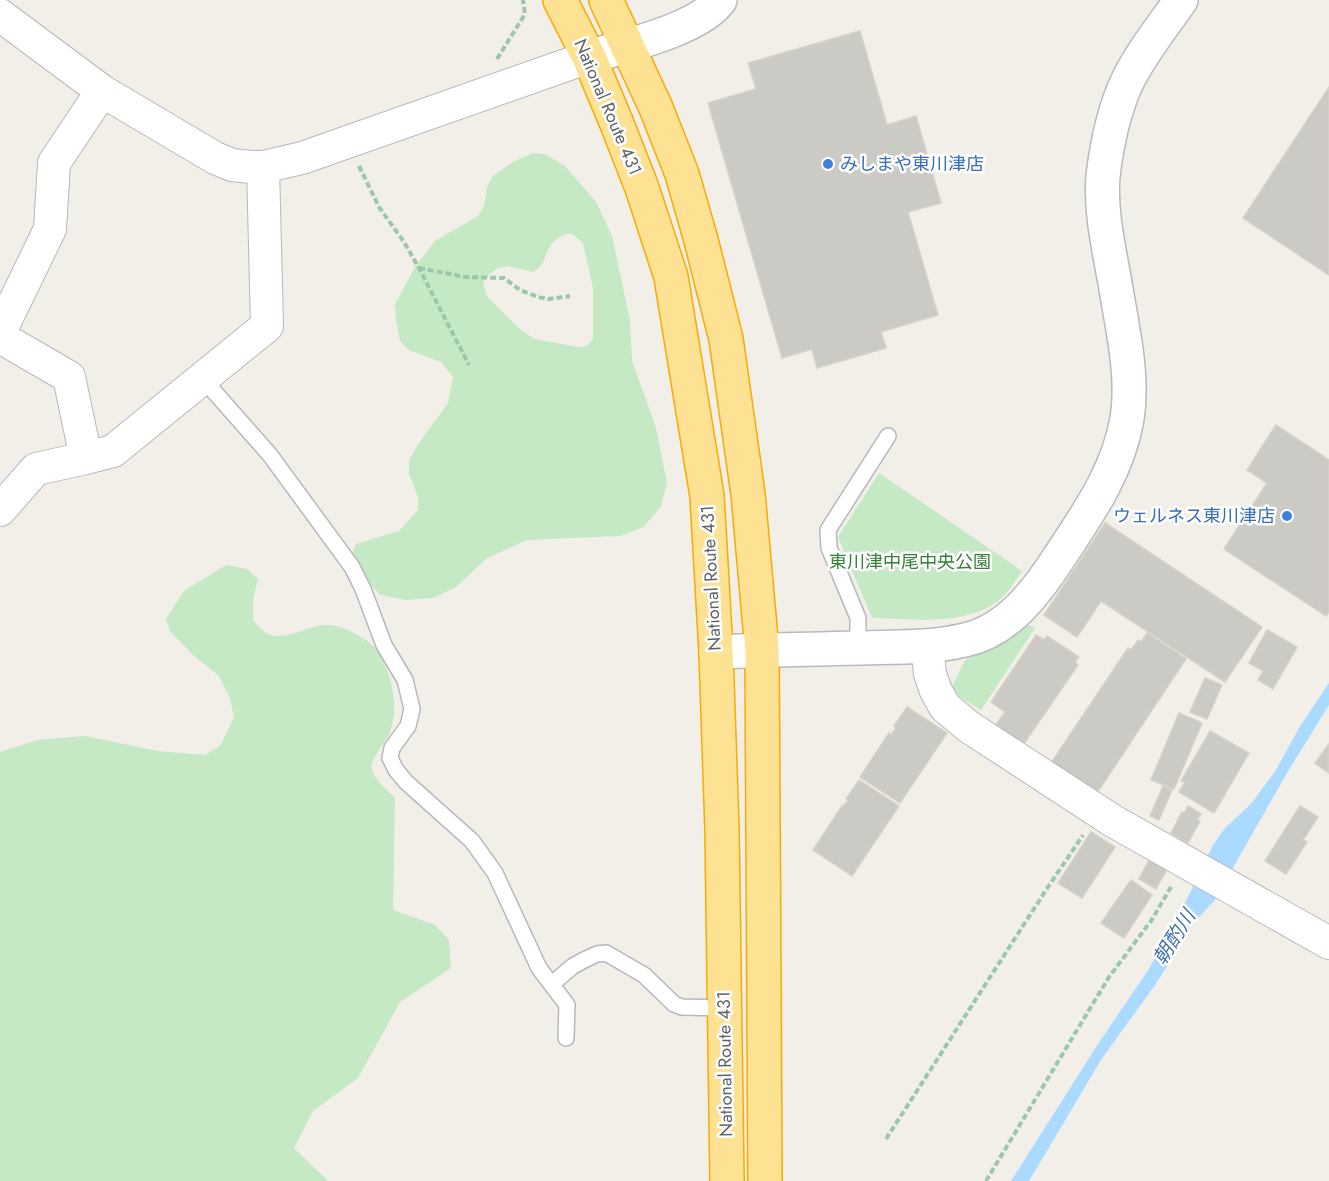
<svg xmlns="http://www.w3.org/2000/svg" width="1329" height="1181" font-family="Jost,'Noto Sans JP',sans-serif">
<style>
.green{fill:#c5e8c5;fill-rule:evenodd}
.water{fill:#aadaff}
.building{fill:#cccac5;stroke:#d6d1c6;stroke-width:1.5}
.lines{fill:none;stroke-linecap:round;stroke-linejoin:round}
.lane-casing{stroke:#b5b8bc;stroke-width:18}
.street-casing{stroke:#b5b8bc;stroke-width:34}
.secondary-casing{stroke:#b6babf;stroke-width:36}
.highway-casing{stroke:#f9ab00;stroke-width:36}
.path{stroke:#9cc7a9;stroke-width:4;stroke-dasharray:6 3;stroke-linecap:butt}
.lane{stroke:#fff;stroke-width:15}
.street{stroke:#fff;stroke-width:32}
.secondary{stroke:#fff;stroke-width:33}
.highway{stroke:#fde293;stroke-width:33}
.shop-dot{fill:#3f7fe0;stroke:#fff;stroke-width:2}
.labels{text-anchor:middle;stroke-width:5;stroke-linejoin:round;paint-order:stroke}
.street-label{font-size:18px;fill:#5f6368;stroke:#fff}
.shop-label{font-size:18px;fill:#366cbe;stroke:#fff;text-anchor:start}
.park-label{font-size:18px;fill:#348238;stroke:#fff}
.water-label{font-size:20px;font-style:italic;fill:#4174aa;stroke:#fff}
</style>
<rect width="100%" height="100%" fill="#f1efe8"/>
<path class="green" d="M533,153L545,154L565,166L596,202L612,236L630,320L632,361L656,428L667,483L661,506L644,527L620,536L527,540L487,558L456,587L433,598L406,600L380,595L366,579L352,555L356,544L399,531L418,510V497L409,474V460L419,443L448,403L453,377L441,362L409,350L400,341L396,320L395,304L415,267L435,241L478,216L484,206L487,187L493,176L513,162ZM571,233L583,243L593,288V339L587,346L578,347L534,339L521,330L487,296L483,282C501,259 509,267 533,272C553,261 539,241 571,233Z
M879,473L1022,571C1014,583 1007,595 995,603C960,626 912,619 872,618L838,537Z
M226,565L247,569L258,579L253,600V620C260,628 268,637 279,636C295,636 312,624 328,625C344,625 371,640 379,653C392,676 399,707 390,732C385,744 370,757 372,769C375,781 387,790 395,798L393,910L435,925L449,940L451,968L400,1002L358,1078L313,1111L294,1148L328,1181H0V752L37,740L85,736L158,751L205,755L221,745L234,717L230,698L219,676L192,654L170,631L166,619L184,591Z
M1027,624L1035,628L981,710L950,691L965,660L1004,643Z"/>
<path class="water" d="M1329,683V705L1287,773L1214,901L1189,928L1180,946L1155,985L1101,1060L1029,1181H1011L1098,1044L1149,969L1189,895L1213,845L1225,828L1251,804L1276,770L1299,728Z"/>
<path class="building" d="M860,31L887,125L916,116L941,203L908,212L938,315L881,332L886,348L817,368L812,349L782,358L708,103L756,89L748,63Z
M1329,87V275L1243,218Z
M1276,425L1329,460V612L1326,616L1224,549L1267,483L1247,470Z
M1105,523L1262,627L1225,682L1101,601L1077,637L1044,615Z
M1267,630L1297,647L1273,689L1258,680L1263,671L1249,663Z
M1147,633L1186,659L1095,796L1049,766L1128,648L1131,650L1138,640L1141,642Z
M1036,635L1044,640L1047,636L1079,657L1075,662L1078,665L1023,745L995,726L1005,712L991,702Z
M1205,678L1222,685L1207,719L1190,712Z
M907,707L947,733L900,803L860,777L889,733L891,735L896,728L894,726Z
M1179,713L1202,723L1174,789L1151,780Z
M1210,731L1249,753L1214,813L1179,792L1185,782L1181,781Z
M1329,744V773L1315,763Z
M859,780L899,806L852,876L813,850L842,806L843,807L848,800L846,799Z
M1163,786L1172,790L1159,820L1150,816Z
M1188,806L1201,814L1197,820L1200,821L1188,843L1171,833L1182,812L1184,813Z
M1300,806L1318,817L1303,840L1307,842L1286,874L1265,861Z
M1091,832L1115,847L1082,898L1058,883Z
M1149,860L1167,869L1156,889L1139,879Z
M1131,880L1152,895L1124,938L1101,923Z"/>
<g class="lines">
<g class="lane-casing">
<path id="lane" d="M203,379L270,455L352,567L363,589L384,645L405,680L412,709L408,726L392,748L390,758L396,770L406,782L472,841L495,873L539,968L567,1005L566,1038
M858,648V618L829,548L828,530L888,436
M552,984L573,966L584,960L597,954L606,953L644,975L674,1004L682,1007L724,1008"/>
</g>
<g class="street-casing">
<path id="street" d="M0,15L102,91L215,158L232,165L251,167H263L302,158L589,57
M0,332L50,229L54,163L102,91
M0,337L69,377L86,458L113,451L267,326L263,167
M0,510L36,469L86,458
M927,646L930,674L936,691L945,707L969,727L1113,821L1329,943"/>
</g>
<g class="secondary-casing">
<path id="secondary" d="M589,57C624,46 700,29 720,0
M716,652C765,650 814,649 863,648C897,647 931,648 965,640C1007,631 1036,593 1058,559C1087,515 1118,472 1127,419C1134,375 1122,327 1115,283C1109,249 1100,211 1103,176C1107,143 1113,112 1127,82C1141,53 1163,26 1181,0"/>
</g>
<g class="highway-casing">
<path id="highway" d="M560,0L589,57L617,124L642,188L671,277L707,496L716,652L722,830L727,1181
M606,0L656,108L682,174L701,240L726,339L748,494L762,650L765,1181"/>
</g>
<path class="path" d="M497,59L525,14L523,0
M359,166L379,207L404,242L419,268L469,365
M419,268L465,277L504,278L520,290L538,297L549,299L570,296
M886,1139L1048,887L1083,835
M986,1181L1109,977L1151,921L1171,887"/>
<use href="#lane" class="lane"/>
<use href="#street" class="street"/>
<use href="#secondary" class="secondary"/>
<use href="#highway" class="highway"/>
</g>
<g class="shop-dot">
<circle cx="828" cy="164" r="6"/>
<circle cx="1287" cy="516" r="6"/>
</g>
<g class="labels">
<g class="street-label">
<text transform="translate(608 107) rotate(67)" y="6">National Route 431</text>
<text transform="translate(711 578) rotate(-93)" y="6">National Route 431</text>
<text transform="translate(725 1064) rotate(-91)" y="6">National Route 431</text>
</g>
<g class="shop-label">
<text x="840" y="170">みしまや東川津店</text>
<text x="1275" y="522" text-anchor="end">ウェルネス東川津店</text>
</g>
<g class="park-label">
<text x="910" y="568">東川津中尾中央公園</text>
</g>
<g class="water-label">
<text transform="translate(1174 937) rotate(-58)" y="7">朝酌川</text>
</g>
</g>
</svg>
